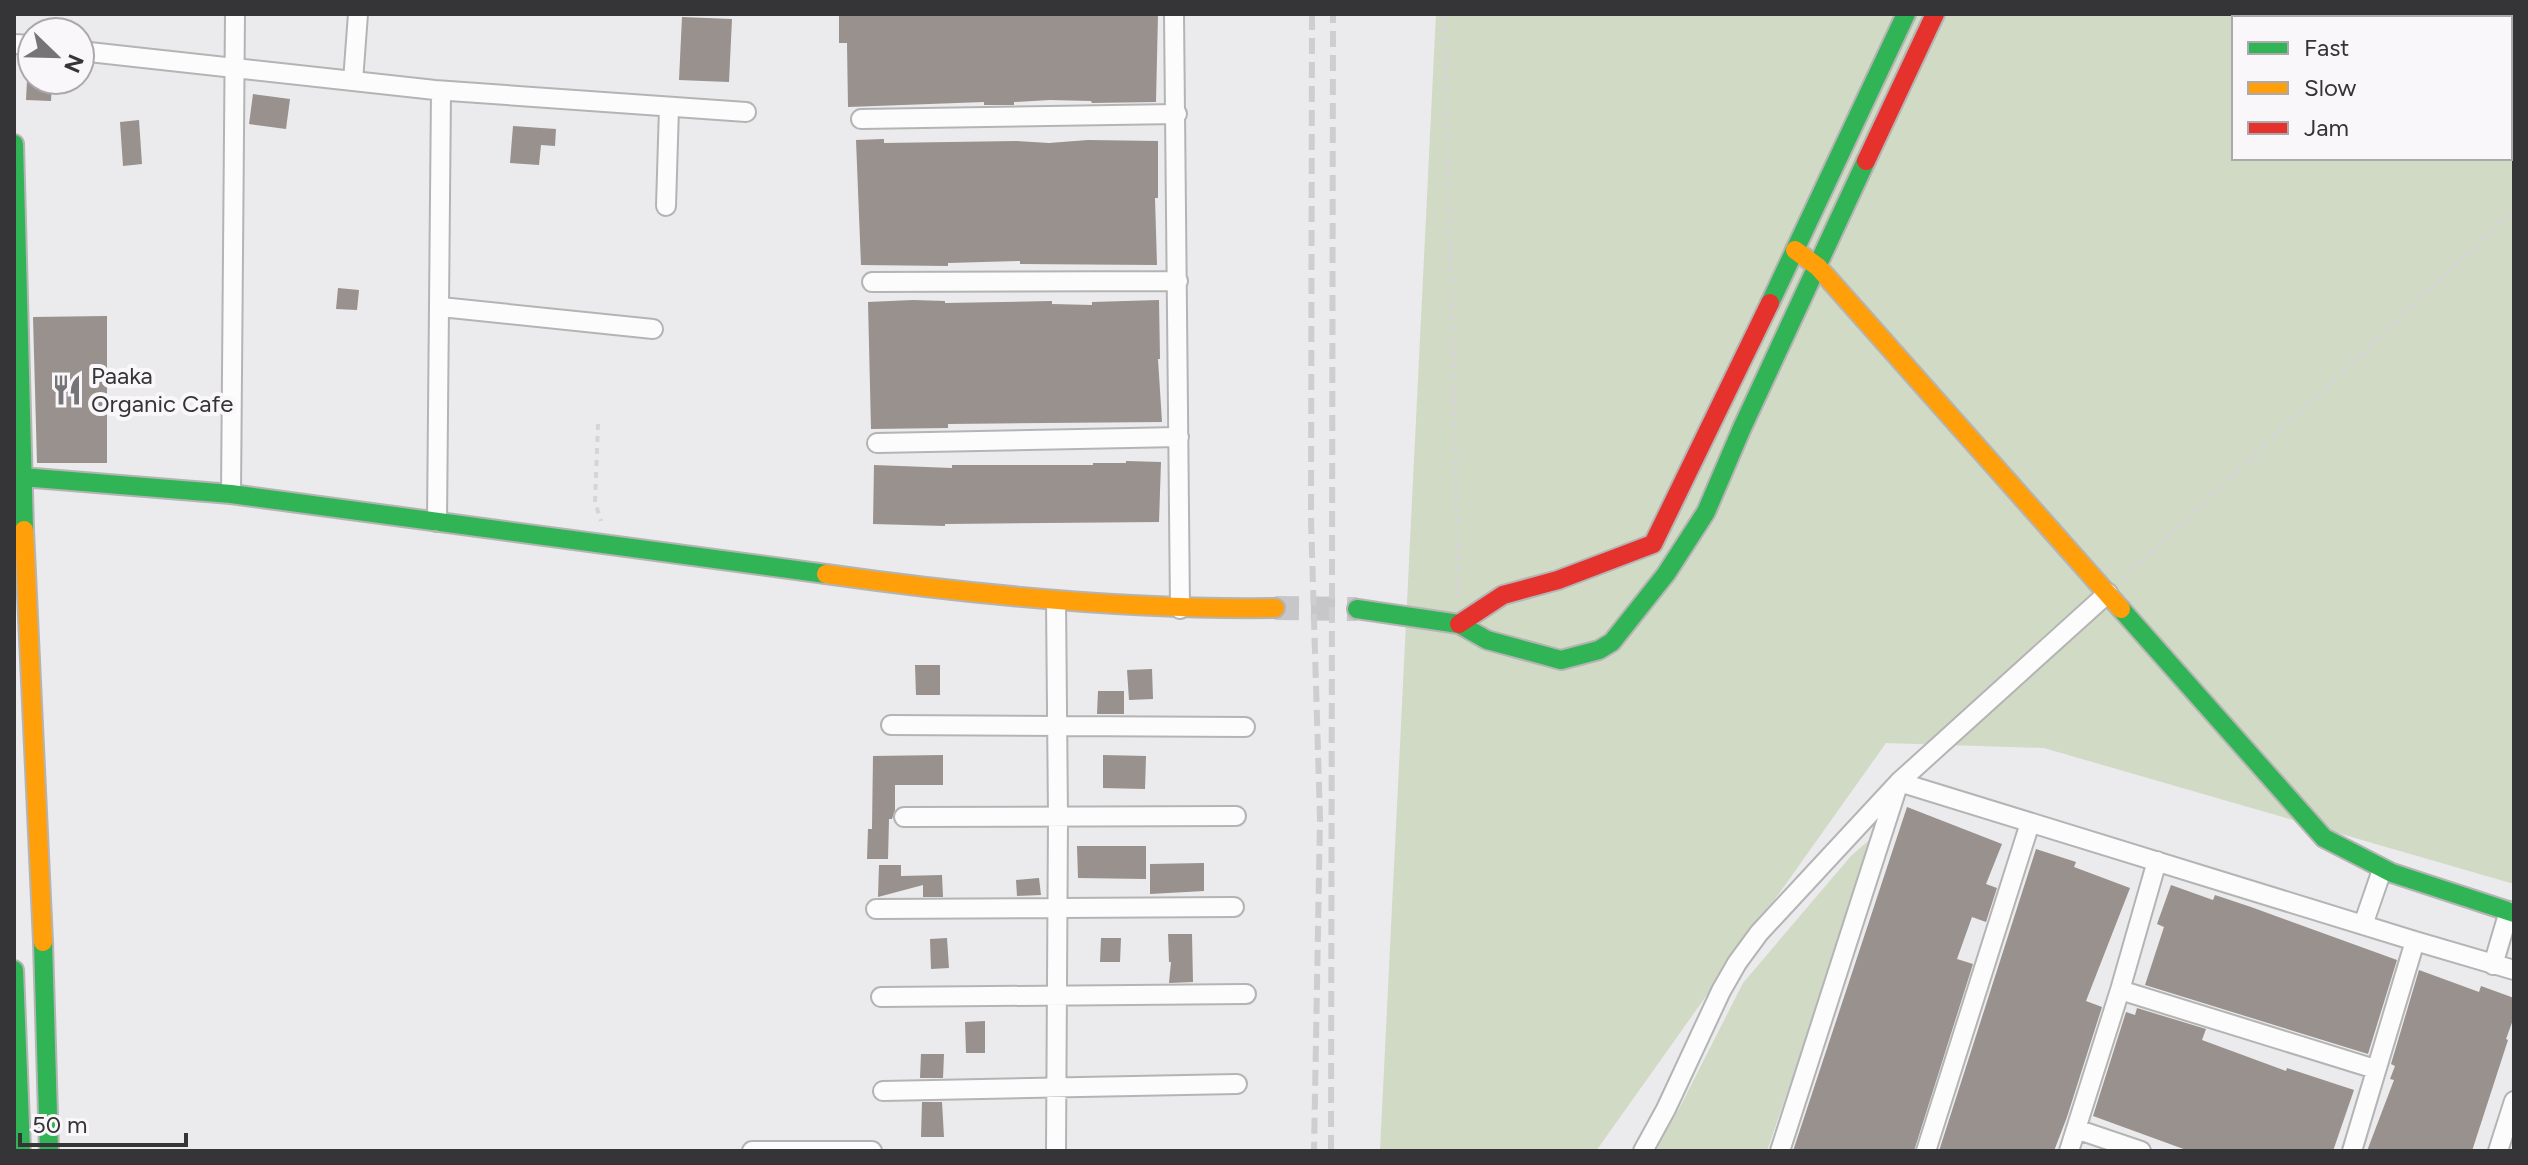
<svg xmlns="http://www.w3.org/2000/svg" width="2528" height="1165" font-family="Figtree,sans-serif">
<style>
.green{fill:#d1dac4;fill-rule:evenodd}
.building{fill:#98918d}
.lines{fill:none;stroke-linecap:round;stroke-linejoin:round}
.secondary-tunnel{stroke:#c7c6c8;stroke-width:24;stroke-dasharray:24 12;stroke-linecap:butt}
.street-casing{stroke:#b5b4b5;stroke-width:22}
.fast-casing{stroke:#b5b4b5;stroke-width:22}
.slow-casing{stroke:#b5b4b5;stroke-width:22}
.jam-casing{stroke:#b5b4b5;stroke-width:22}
.path{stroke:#d6d5d6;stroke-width:4;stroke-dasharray:6 6;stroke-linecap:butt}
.street{stroke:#fcfcfc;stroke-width:18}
.fast{stroke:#30b455;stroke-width:18}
.slow{stroke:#ff9f0a;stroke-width:18}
.jam{stroke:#e5322d;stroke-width:18}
.rail{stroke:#cececf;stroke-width:6;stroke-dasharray:16 8;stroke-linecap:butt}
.labels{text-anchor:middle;stroke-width:8;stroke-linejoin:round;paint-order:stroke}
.poi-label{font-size:24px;fill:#353436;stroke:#faf7fb;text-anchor:start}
</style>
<rect width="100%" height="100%" fill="#ebeaec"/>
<path class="green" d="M1436,14H2514V884L2044,748L1886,743L1596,1151H1380ZM2234,18H2510V158H2234Z
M1876,834L1767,1151H1654L1680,1107L1743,983L1851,856Z"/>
<path class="building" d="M839,14H1158L1156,102L1092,103L1091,101L1050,100L1014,102V105H984V102L848,107L847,43H839Z
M682,17L732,19L729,82L679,80Z
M27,80H52L51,101L26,100Z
M253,94L290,99L286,129L249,124Z
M139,120L142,164L123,166L120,122Z
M513,126L556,129L555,146L541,145L539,165L510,163Z
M884,139V143L1016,141L1049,143L1088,140L1158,141V198H1155L1157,265L1020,264V261L948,263V266L861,265L856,140Z
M338,288L359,290L357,310L336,309Z
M913,300L945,301V303L1052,301V304L1092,305V302L1159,300L1160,359H1158L1162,422L948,424V428L871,429L868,302Z
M107,316V463H37L33,317Z
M1126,461L1161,462L1159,522L945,524V526L873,524L874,465L952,468V465H1093V463H1126Z
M915,665H940V695H916Z
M1152,669L1153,699L1129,700L1127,670Z
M1098,691H1124V714H1097Z
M943,755V785H895V810L892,819H889L888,859H867L868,829H872L873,756Z
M1103,755L1146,756L1145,789L1103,788Z
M1907,807L2002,844L1986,884L1997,888L1986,922L1972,917L1957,959L1973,964L1914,1151H1793Z
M1077,846H1146V879L1078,878Z
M2036,849L2076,862L2074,867L2130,888L2086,1001L2102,1007L2067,1117L2054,1151H1939Z
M1204,863V891L1150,894V864Z
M879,865H901V876L942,875L943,897H923V885L878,897Z
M1039,878L1041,895L1017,896L1016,880Z
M2171,885L2213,900L2215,895L2251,907L2397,960L2368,1054L2145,985L2164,927L2157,924Z
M1168,934H1192L1193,982L1169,983L1171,962H1169Z
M947,938L949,968L931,969L930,939Z
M1101,938H1121L1120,962H1100Z
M2419,970L2479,992L2481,986L2514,998V1017L2506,1039L2508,1040L2472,1151H2367L2394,1080L2390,1079L2395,1066L2391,1064Z
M2137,1008L2206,1029L2202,1040L2286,1071L2287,1068L2354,1090L2333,1151H2189L2093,1116L2126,1012L2135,1015Z
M985,1021V1053H966L965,1022Z
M921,1054H944L943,1078H920Z
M922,1102H942L944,1137H921Z"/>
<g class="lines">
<path class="secondary-tunnel" d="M1275,608L1357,609"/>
<g class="street-casing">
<path id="street" d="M1174,14L1180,609
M14,44L32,45
M80,51L435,90L746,112
M353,81L358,14
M861,119L1177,114
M666,206L669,108
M872,282L1178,281
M441,307L653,329
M877,443L1179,437
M231,494L235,14
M437,522L441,91
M1056,600L1058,817L1056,1151
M891,725L1245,727
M904,817L1236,816
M876,909L1234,907
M2363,925L2382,870
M2493,965L2509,911
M2120,990L2375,1069
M881,997L1246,994
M883,1091L1237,1084
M2076,1129L2141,1151
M752,1151H872
M1643,1151L1666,1109L1721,991L1737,963L1759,933L1899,782L2415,941L2514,970
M1780,1151L1899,782L2108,593
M1926,1151L2030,823
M2069,1151L2120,990L2157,861
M2352,1151L2415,941
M2498,1151L2514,1101"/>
</g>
<g class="fast-casing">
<path id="fast" d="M14,144L24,530
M1770,303L1906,14
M22,477L231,494L826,574
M1357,609L1459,624L1487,640L1561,660L1599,650L1612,642L1666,574L1706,512L1742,428L1866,161
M2121,609L2324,838L2392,873L2514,913
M43,942L49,1151
M14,970L21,1151"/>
</g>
<g class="slow-casing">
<path id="slow" d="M1795,250L1818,267L2121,609
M24,530L43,942
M826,574C974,595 1125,610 1275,608"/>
</g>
<g class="jam-casing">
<path id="jam" d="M1866,161L1935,14
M1459,624L1503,595L1558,580L1653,544L1770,303"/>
</g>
<path class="path" d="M1444,14L1459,599
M598,424L595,502L601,521
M2123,579L2514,210"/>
<use href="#street" class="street"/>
<use href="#fast" class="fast"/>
<use href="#slow" class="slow"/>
<use href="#jam" class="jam"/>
<path class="rail" d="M1312,14L1311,519L1320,819L1314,1151
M1331,1151L1333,14"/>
</g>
<defs>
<g id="restaurant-bare" transform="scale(2.4)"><path d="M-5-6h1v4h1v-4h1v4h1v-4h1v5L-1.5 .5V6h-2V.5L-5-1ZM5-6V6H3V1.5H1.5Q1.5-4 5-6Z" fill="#757476" stroke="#faf7fb" stroke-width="2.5" paint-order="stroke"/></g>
</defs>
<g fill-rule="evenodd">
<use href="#restaurant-bare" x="67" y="390"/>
</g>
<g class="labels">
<g class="poi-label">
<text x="91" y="384">Paaka<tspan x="91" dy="28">Organic Cafe</tspan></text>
</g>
</g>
<rect width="2528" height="1165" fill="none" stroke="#353436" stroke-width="32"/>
<rect x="2232" y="16" width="280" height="144" fill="#faf7fb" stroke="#aba9ac" stroke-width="2"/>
<rect x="2248" y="42" width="40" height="12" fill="#30b455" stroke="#aba9ac" stroke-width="2"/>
<text x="2304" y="56" font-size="24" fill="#353436">Fast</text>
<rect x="2248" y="82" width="40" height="12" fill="#ff9f0a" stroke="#aba9ac" stroke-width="2"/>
<text x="2304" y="96" font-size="24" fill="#353436">Slow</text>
<rect x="2248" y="122" width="40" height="12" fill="#e5322d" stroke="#aba9ac" stroke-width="2"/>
<text x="2304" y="136" font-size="24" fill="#353436">Jam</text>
<g transform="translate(56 56) rotate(113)"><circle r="38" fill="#faf7fb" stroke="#aba9ac" stroke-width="2"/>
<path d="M0-6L14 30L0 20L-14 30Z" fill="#757476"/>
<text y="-12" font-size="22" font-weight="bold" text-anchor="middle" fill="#353436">N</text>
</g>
<path d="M20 1133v12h166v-12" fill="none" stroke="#353436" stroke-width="4"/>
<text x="32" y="1133" font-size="24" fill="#353436" stroke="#faf7fb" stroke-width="6" paint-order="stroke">50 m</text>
</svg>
